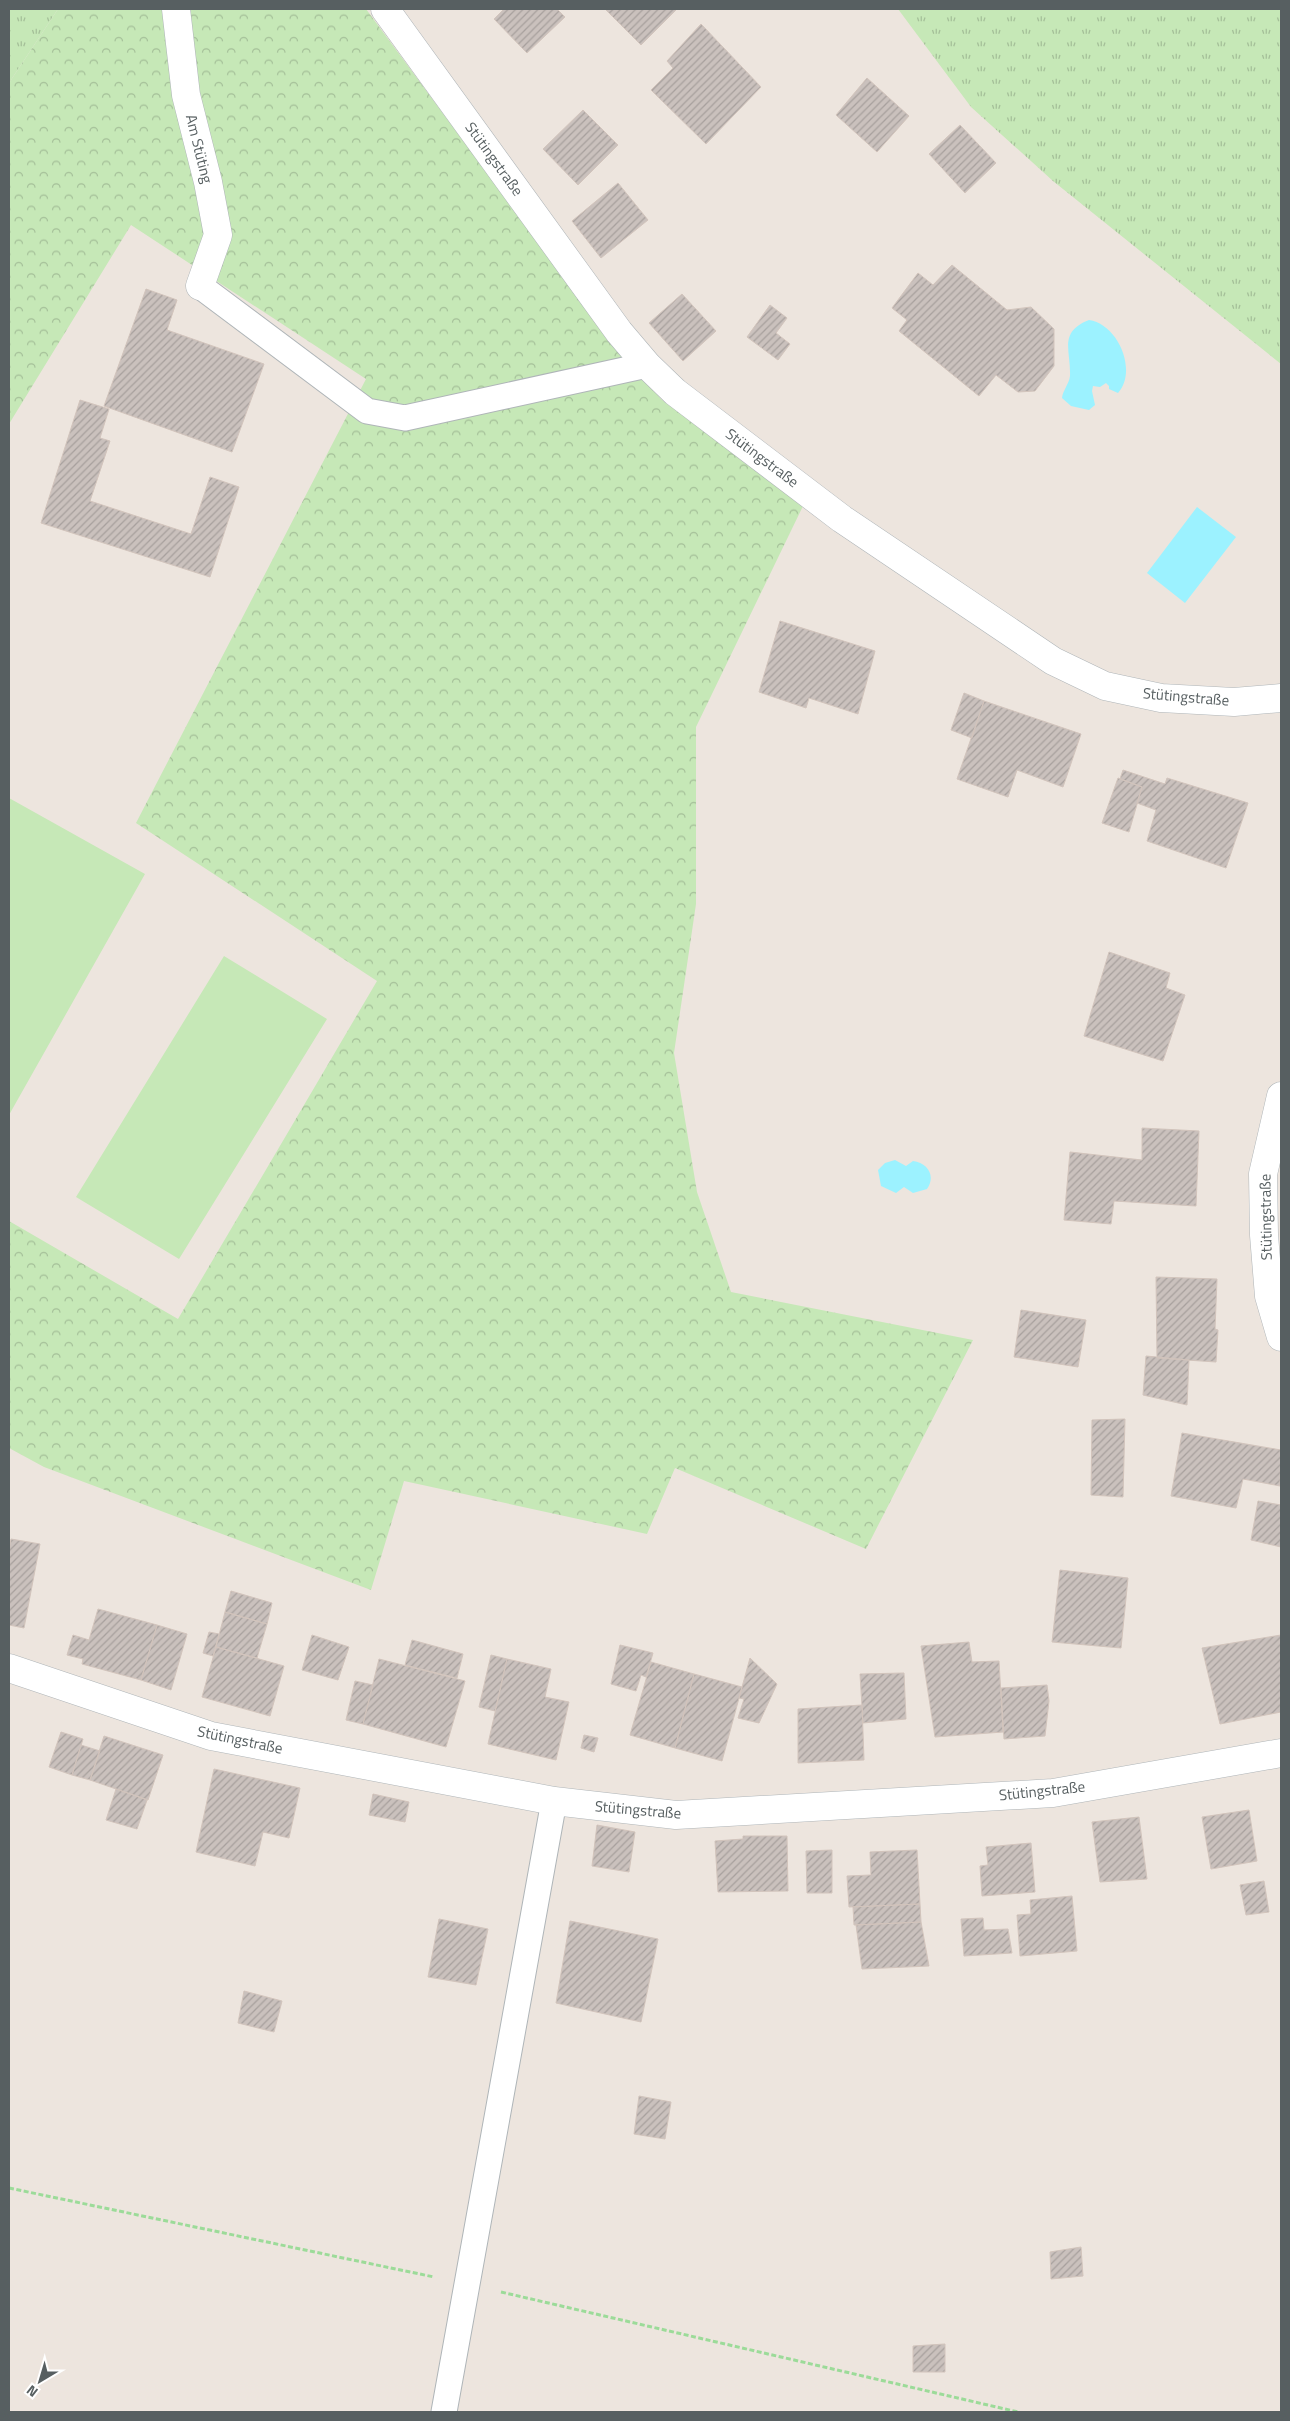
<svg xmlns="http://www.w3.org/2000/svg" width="1290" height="2421" font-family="'Titillium Web',sans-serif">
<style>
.grass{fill:url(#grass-tufts)}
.forest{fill:url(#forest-crowns)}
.garden{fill:#c6e8b7}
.water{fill:#9cf2ff}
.building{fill:url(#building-hatch);stroke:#d2c4bc}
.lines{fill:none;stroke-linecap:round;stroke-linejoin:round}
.service-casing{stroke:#afb5b8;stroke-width:27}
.minor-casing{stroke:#afb5b8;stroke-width:29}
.path{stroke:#9cdb99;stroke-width:3;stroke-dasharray:5 2.5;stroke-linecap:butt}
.service{stroke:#fff;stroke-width:25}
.minor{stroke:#fff;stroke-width:28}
.labels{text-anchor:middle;stroke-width:4;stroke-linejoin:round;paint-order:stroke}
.street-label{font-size:15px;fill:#575f61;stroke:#fff}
</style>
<defs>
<pattern id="grass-tufts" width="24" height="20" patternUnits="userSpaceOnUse" patternTransform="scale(1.25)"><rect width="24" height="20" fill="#c6e8b7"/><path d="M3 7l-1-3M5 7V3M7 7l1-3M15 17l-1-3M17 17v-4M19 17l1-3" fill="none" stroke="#a4bf98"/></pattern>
<pattern id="forest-crowns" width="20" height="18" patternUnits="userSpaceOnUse" patternTransform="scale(1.25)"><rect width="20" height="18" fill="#c6e8b7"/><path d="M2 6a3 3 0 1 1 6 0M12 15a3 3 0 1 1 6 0" fill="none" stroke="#a4bf98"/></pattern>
<pattern id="building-hatch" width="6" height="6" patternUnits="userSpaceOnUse" patternTransform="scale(1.25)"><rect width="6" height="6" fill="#cac1bd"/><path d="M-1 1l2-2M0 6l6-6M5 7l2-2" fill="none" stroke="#a7a09d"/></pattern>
</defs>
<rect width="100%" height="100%" fill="#ede5de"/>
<path class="grass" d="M9,9H58L9,83Z
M898,9H1281V364L1053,181L971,107Z"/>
<path class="forest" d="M58,9H366L596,321L661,399L803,506L696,727V904L674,1053L697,1192L731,1292L973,1340L866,1549L675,1468L647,1534L404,1481L371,1590L44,1467L9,1448V1221L178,1319L377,981L136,823L366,379L131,225L9,424V83Z"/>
<path class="garden" d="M9,798L145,874L9,1115Z
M224,956L327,1019L179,1259L76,1197Z"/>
<path class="water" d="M1089,320C1118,324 1138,371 1118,393L1109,389V386L1106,383L1100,387L1093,386L1092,391L1095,405L1089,410L1071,406L1062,398C1063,390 1069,384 1070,376C1071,351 1058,332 1089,320Z
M1197,507L1236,537L1185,603L1147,573Z
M895,1160L906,1166L913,1161C928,1163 936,1176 927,1189L913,1193L904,1187L896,1193L881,1186L878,1170L885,1163Z"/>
<path class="building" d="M504,9H557L565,17L527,53L494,19Z
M605,9H677L641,45Z
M701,24L761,87L706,144L651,90L673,68L667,61Z
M867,78L909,116L877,152L836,115Z
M583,110L618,145L578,185L543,149Z
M960,125L996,163L965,193L929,154Z
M618,183L648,220L601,258L572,221Z
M952,265L1007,310L1031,307L1054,329V366L1035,391L1018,392L996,375L979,396L899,331L907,320L892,308L918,273L933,285Z
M146,289L177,300L167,330L264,364L232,452L104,406Z
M682,294L716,331L683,361L649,323Z
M770,305L787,318L776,333L790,344L778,360L747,337Z
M80,400L109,409L100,438L110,441L90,501L191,534L210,477L239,487L210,577L41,523Z
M780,621L875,651L858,714L809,698L806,708L759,692Z
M964,693L984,701L972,738L951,730Z
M984,701L1081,734L1063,787L1017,770L1008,797L957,779Z
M1123,770L1165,784L1167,778L1248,803L1226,868L1147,841L1156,810L1137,803L1142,787L1120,779Z
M1118,778L1142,787L1129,832L1102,823Z
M1109,952L1170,973L1166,988L1185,995L1163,1061L1084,1036Z
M1142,1128L1199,1131L1196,1206L1114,1201L1111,1224L1064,1220L1070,1152L1142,1160Z
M1156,1277L1217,1279L1215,1329L1218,1330L1216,1362L1157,1358Z
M1021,1310L1086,1320L1078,1367L1014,1357Z
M1146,1356L1189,1360L1187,1405L1143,1395Z
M1125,1419L1123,1497L1091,1495L1092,1420Z
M1182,1433L1281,1450L1280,1486L1243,1479L1236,1508L1171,1496Z
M1258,1501L1281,1505V1547L1251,1540Z
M11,1539L40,1544L24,1628L9,1625V1550Z
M1060,1570L1128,1578L1121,1648L1052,1642Z
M231,1591L272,1603L267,1624L225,1612Z
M98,1609L157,1625L141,1680L82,1664L83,1659L67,1655L73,1635L89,1640Z
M225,1612L267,1624L257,1658L216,1647Z
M157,1625L187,1634L171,1690L141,1680Z
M209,1632L219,1634L213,1656L203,1653Z
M312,1635L349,1647L338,1680L302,1670Z
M1281,1635V1712L1220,1724L1202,1648Z
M412,1640L463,1654L457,1678L405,1665Z
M969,1642L972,1662L999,1661L1003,1732L935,1737L921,1646Z
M620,1645L653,1653L646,1677L641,1675L636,1691L611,1684Z
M216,1647L284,1666L270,1716L202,1697Z
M491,1655L507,1659L495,1711L479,1707Z
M750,1658L777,1684L759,1723L738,1718L744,1699L739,1698Z
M379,1659L465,1681L446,1747L363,1724Z
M507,1659L551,1669L545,1697L569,1702L556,1760L488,1744Z
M651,1662L694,1674L675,1748L630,1735Z
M904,1673L906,1719L863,1723L860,1674Z
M694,1674L742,1687L722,1761L675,1748Z
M355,1681L373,1685L363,1724L346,1720Z
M1047,1685L1049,1701L1045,1736L1004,1739L1001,1688Z
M862,1705L864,1760L798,1763V1709Z
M61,1732L83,1739L72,1775L49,1767Z
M584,1735L598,1738L594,1752L581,1748Z
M104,1736L163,1755L148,1800L90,1780Z
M81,1745L100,1751L90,1780L72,1775Z
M214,1769L300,1788L289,1838L263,1832L255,1866L196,1852Z
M116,1789L147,1800L137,1829L106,1820Z
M373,1794L409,1802L405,1822L369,1815Z
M1249,1810L1257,1861L1211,1869L1202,1817Z
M1139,1817L1147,1879L1100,1882L1092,1822Z
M597,1825L635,1832L629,1872L592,1866Z
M743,1836H787L788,1891L718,1892L715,1841L743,1839Z
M1031,1843L1035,1892L982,1896L980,1866L988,1865L986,1847Z
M832,1850V1893H807L806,1851Z
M917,1850L920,1904L849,1907L847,1876L871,1875L870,1852Z
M1264,1881L1269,1912L1246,1915L1240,1885Z
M1072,1896L1077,1951L1020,1956L1017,1915L1031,1914L1030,1900Z
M920,1904L921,1922L854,1925L853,1907Z
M983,1918L984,1930L1008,1929L1012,1953L964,1956L961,1919Z
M439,1919L488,1929L476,1985L428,1977Z
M570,1921L658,1939L641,2022L556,2003Z
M921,1922L929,1966L862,1969L856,1925Z
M244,1991L282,2001L274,2032L238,2023Z
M639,2096L671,2102L665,2139L634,2134Z
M1081,2247L1083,2276L1051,2279L1050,2252Z
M945,2344V2372H913V2346Z"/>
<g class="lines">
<g class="service-casing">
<path id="service" d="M200,286L367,411L405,418L647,365
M444,2412L554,1801"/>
</g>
<g class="minor-casing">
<path id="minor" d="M176,9L186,95L208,182L218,235L200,286
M385,9L619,332L647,365L675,392L842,519L1053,661L1105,686L1161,698L1234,702L1281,698
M1281,1096L1263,1174L1264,1235L1269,1296L1281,1337
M9,1668L211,1736L554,1801L676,1815L1053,1793L1281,1753"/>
</g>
<path class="path" d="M9,2188L434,2277
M501,2292L1018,2412"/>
<use href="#service" class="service"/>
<use href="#minor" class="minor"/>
</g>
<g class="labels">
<g class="street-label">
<text transform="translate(199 149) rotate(76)" y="5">Am Stüting</text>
<text transform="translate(494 159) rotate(54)" y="5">Stütingstraße</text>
<text transform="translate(762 458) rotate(37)" y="5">Stütingstraße</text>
<text transform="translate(1186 697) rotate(5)" y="5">Stütingstraße</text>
<text transform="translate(1266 1217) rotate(-91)" y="5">Stütingstraße</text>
<text transform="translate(240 1740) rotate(12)" y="5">Stütingstraße</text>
<text transform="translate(1042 1791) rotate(-6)" y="5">Stütingstraße</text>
<text transform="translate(638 1810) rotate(5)" y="5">Stütingstraße</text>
</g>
</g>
<rect width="1290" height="2421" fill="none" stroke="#575f61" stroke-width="20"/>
<g transform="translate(40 2381) rotate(218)" stroke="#ffffff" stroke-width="4" paint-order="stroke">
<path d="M0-4L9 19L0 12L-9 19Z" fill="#575f61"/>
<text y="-8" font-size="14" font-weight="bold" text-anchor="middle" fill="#575f61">N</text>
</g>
</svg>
